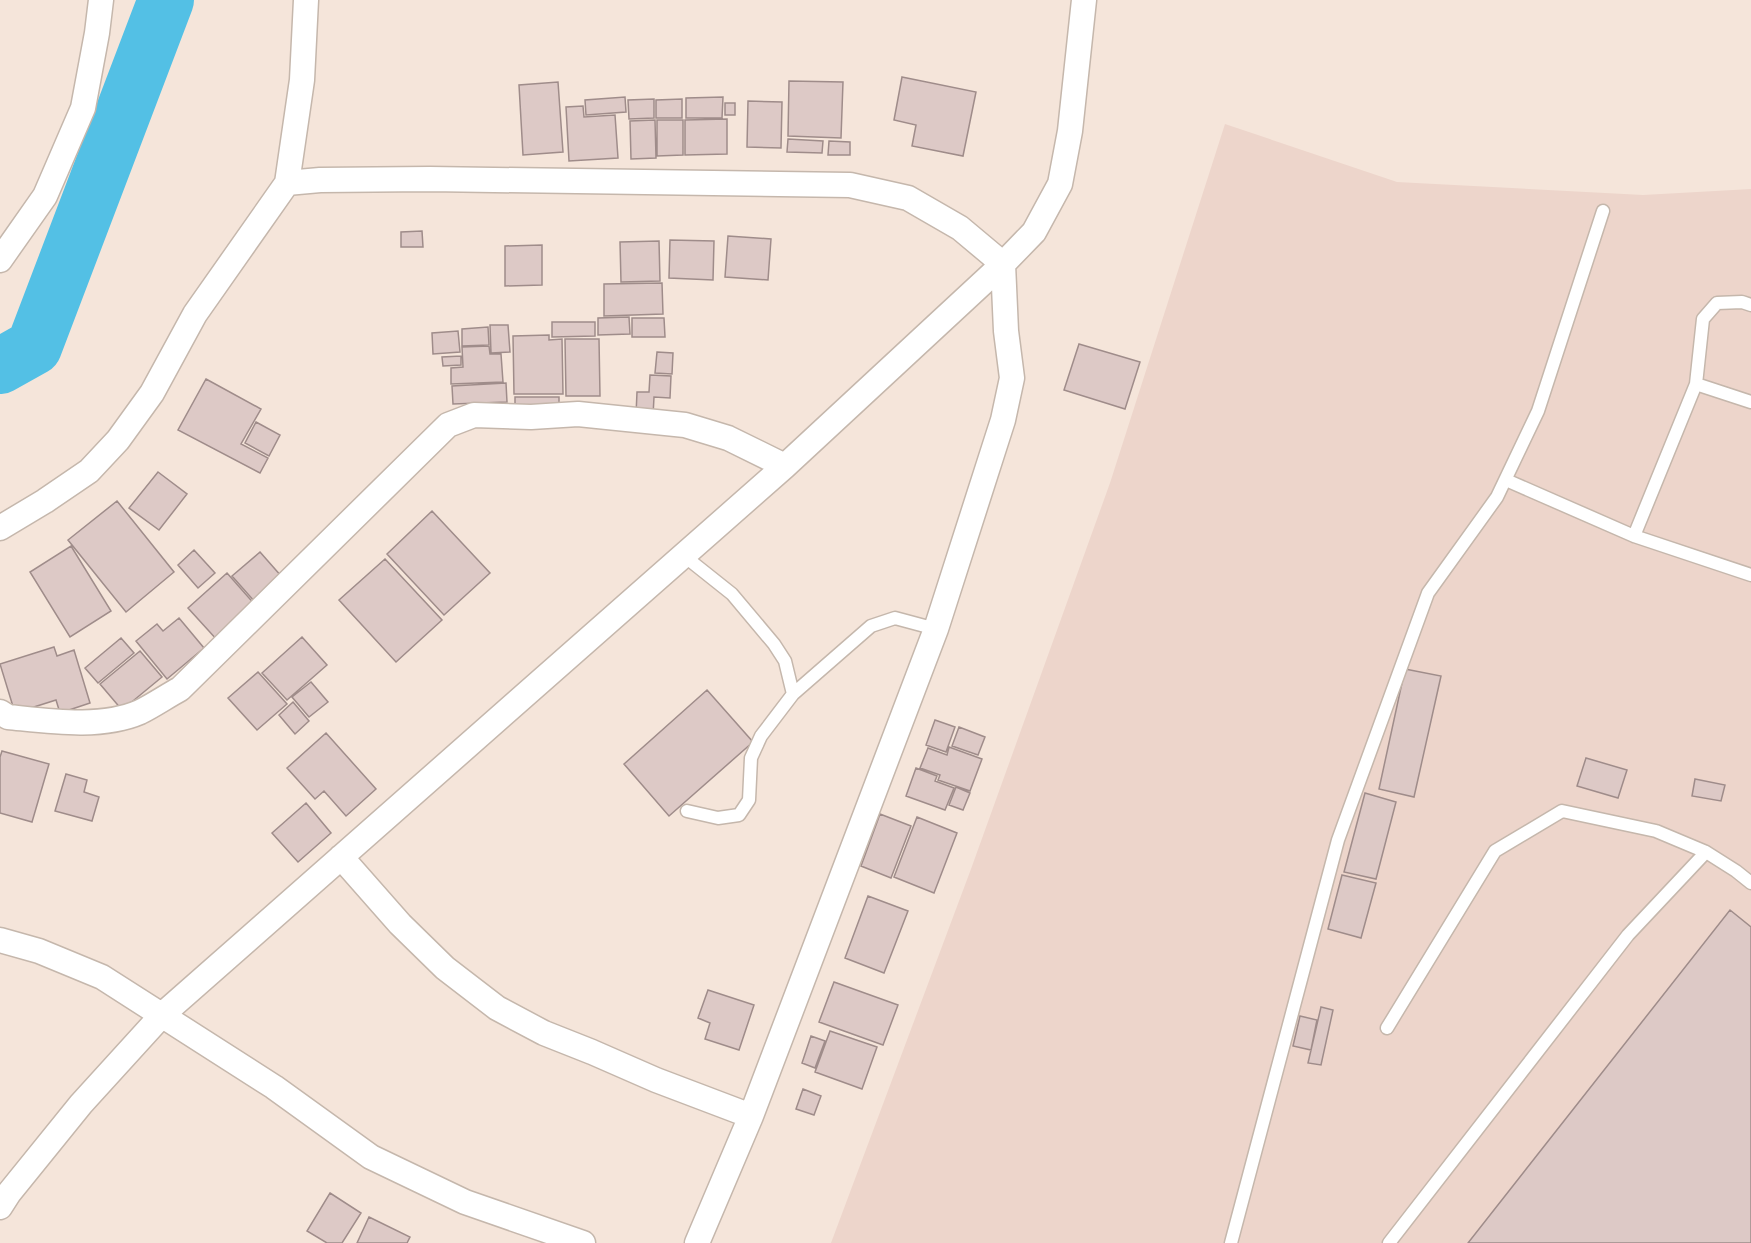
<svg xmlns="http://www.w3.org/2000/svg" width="1751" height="1243" font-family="'Exo 2',sans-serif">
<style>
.industrial{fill:#edd5cb}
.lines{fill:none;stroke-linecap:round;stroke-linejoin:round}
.river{stroke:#53c0e5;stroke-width:56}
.building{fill:#ddc9c6;stroke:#9f8c8a;stroke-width:1.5}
.service-casing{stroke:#c5b7ac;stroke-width:15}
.minor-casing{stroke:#c5b7ac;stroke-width:27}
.service{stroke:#fff;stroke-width:12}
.minor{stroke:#fff;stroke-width:24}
</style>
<rect width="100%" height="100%" fill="#f5e5da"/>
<path class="industrial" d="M1225,124L1397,182L1643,195L1751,189V1243H831L971,869L1110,483Z"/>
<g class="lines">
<path class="river" d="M0,366L34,347L166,0"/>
</g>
<path class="building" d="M902,77L976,92L963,156L912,146L916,125L894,120Z
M789,81L843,82L841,138L788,136Z
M558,82L563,152L523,155L519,85Z
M625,97L626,112L586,115L585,100Z
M723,97L722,118H686V98Z
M654,99V118L629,119L628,100Z
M682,99V118H656V100Z
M748,101L782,102L781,148L747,147Z
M725,103H735V115H725Z
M583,106L584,117L615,115L618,158L569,161L566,107Z
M727,119V154L685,155V120Z
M655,120L656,158L631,159L630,121Z
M657,120H683V155L657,156Z
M788,139L823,141L822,153L787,152Z
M829,141L850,142V155H828Z
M422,231L423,247H401V232Z
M728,236L771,239L768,280L725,277Z
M670,240L714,241L713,280L669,278Z
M659,241L660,281L621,282L620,242Z
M542,245V285L505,286V246Z
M662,283L663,314L604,316V284Z
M629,317L630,334L598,335V318Z
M632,318H664L665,337H632Z
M552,322H595V336L552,337Z
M490,325H508L510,352L491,353Z
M488,327L489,345L462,346V329Z
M458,331L460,352L433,354L432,333Z
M549,335V340L562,339L563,394H514L513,336Z
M565,339H599L600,396H566Z
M1079,344L1140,362L1125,409L1064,390Z
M489,346L490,354H501L503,382L451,384V368L463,367L462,347Z
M657,352L673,353L672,374L655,373Z
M461,356V365L443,366L442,357Z
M650,375L671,376L670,398L654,397L653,416L636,415L637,392H649Z
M206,379L261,409L241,444L268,458L260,473L178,430Z
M506,383L507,402L453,404L452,386Z
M515,397H559V410H515Z
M256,422L280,435L269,456L245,443Z
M158,472L187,494L159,530L129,508Z
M117,501L174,572L126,612L68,540Z
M432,511L490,573L444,615L387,554Z
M71,546L111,611L70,637L30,572Z
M194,550L215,573L198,588L178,565Z
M260,552L282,577L255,602L232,576Z
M385,559L442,620L396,662L339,600Z
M227,573L257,607L218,641L188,608Z
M179,618L204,648L167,679L136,641L157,624L163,631Z
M302,637L327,665L287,700L262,673Z
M121,638L134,653L98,683L85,668Z
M54,647L57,656L74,650L90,703L60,713L56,700L15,713L0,664Z
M140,651L162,677L122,710L100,684Z
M1405,669L1441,676L1414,797L1379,789Z
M258,672L287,704L257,730L228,698Z
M311,682L328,702L309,717L292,697Z
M707,690L753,742L669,816L624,764Z
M293,702L309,721L295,734L279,715Z
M935,720L955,727L946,752L926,745Z
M959,727L985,737L978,755L952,746Z
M326,733L376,789L346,816L324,791L315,799L287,768Z
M949,747L982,759L970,791L938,780L940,775L920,768L928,748L947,755Z
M2,751L49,764L32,822L0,813V757Z
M1586,758L1627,770L1618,798L1577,786Z
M916,768L937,776L935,781L954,788L945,810L906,796Z
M66,774L87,780L84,792L99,797L92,821L55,811Z
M1695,779L1725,785L1721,801L1692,796Z
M956,787L970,793L963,810L949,805Z
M1365,793L1396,802L1376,879L1344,872Z
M306,803L331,833L298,862L272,833Z
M880,814L911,826L891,878L861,866Z
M917,817L957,833L934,893L894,877Z
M1342,875L1376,883L1361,938L1328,929Z
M868,896L908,911L884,973L845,958Z
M1730,910L1751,927V1243H1468Z
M834,982L898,1005L883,1045L819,1022Z
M708,990L754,1005L739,1050L705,1039L710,1023L698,1018Z
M1321,1007L1333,1010L1321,1065L1308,1063Z
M1300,1016L1317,1020L1311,1050L1293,1046Z
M830,1031L877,1047L862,1089L815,1072Z
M811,1036L825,1041L815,1068L802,1063Z
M803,1089L821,1096L814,1115L796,1109Z
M330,1193L361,1213L342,1243H327L307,1231Z
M369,1217L410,1237L407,1243H357Z"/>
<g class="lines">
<g class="service-casing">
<path id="service" d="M1696,384L1703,319L1717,303L1742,302L1751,305
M1506,480L1634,536L1751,575
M1634,536L1696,384L1751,402
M683,555L732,594L774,644L785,661L793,694L761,736L751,758L749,800L739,815L718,818L687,811
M793,694L871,626L895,618L936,629
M1387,1028L1495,851L1562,811L1656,831L1706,852
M1231,1243L1338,840L1428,593L1497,497L1538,411L1603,211
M1389,1243L1628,935L1706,852L1736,871L1751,883"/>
</g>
<g class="minor-casing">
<path id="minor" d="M287,183L302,80L306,0
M0,260L45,196L83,108L97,33L101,0
M0,528L45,501L89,471L118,440L152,393L195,314L287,183L320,180L430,179L850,185L908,198L960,228L1003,264L1006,331L1012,378L1003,420L936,629L751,1116L697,1243
M0,712L8,717C49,721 101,729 140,712C154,705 167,696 180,689L448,425L474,415L531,417L578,414L685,425L728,438L785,466
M341,857L400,924L445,968L497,1008L544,1033L592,1052L656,1080L751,1116
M0,940L39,951L102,977L274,1087L371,1157L465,1202L583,1243
M0,1207L9,1193L81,1104L162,1015L785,466L1003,264L1034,232L1060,184L1070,131L1084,0"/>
</g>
<use href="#service" class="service"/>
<use href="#minor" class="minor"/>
</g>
</svg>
